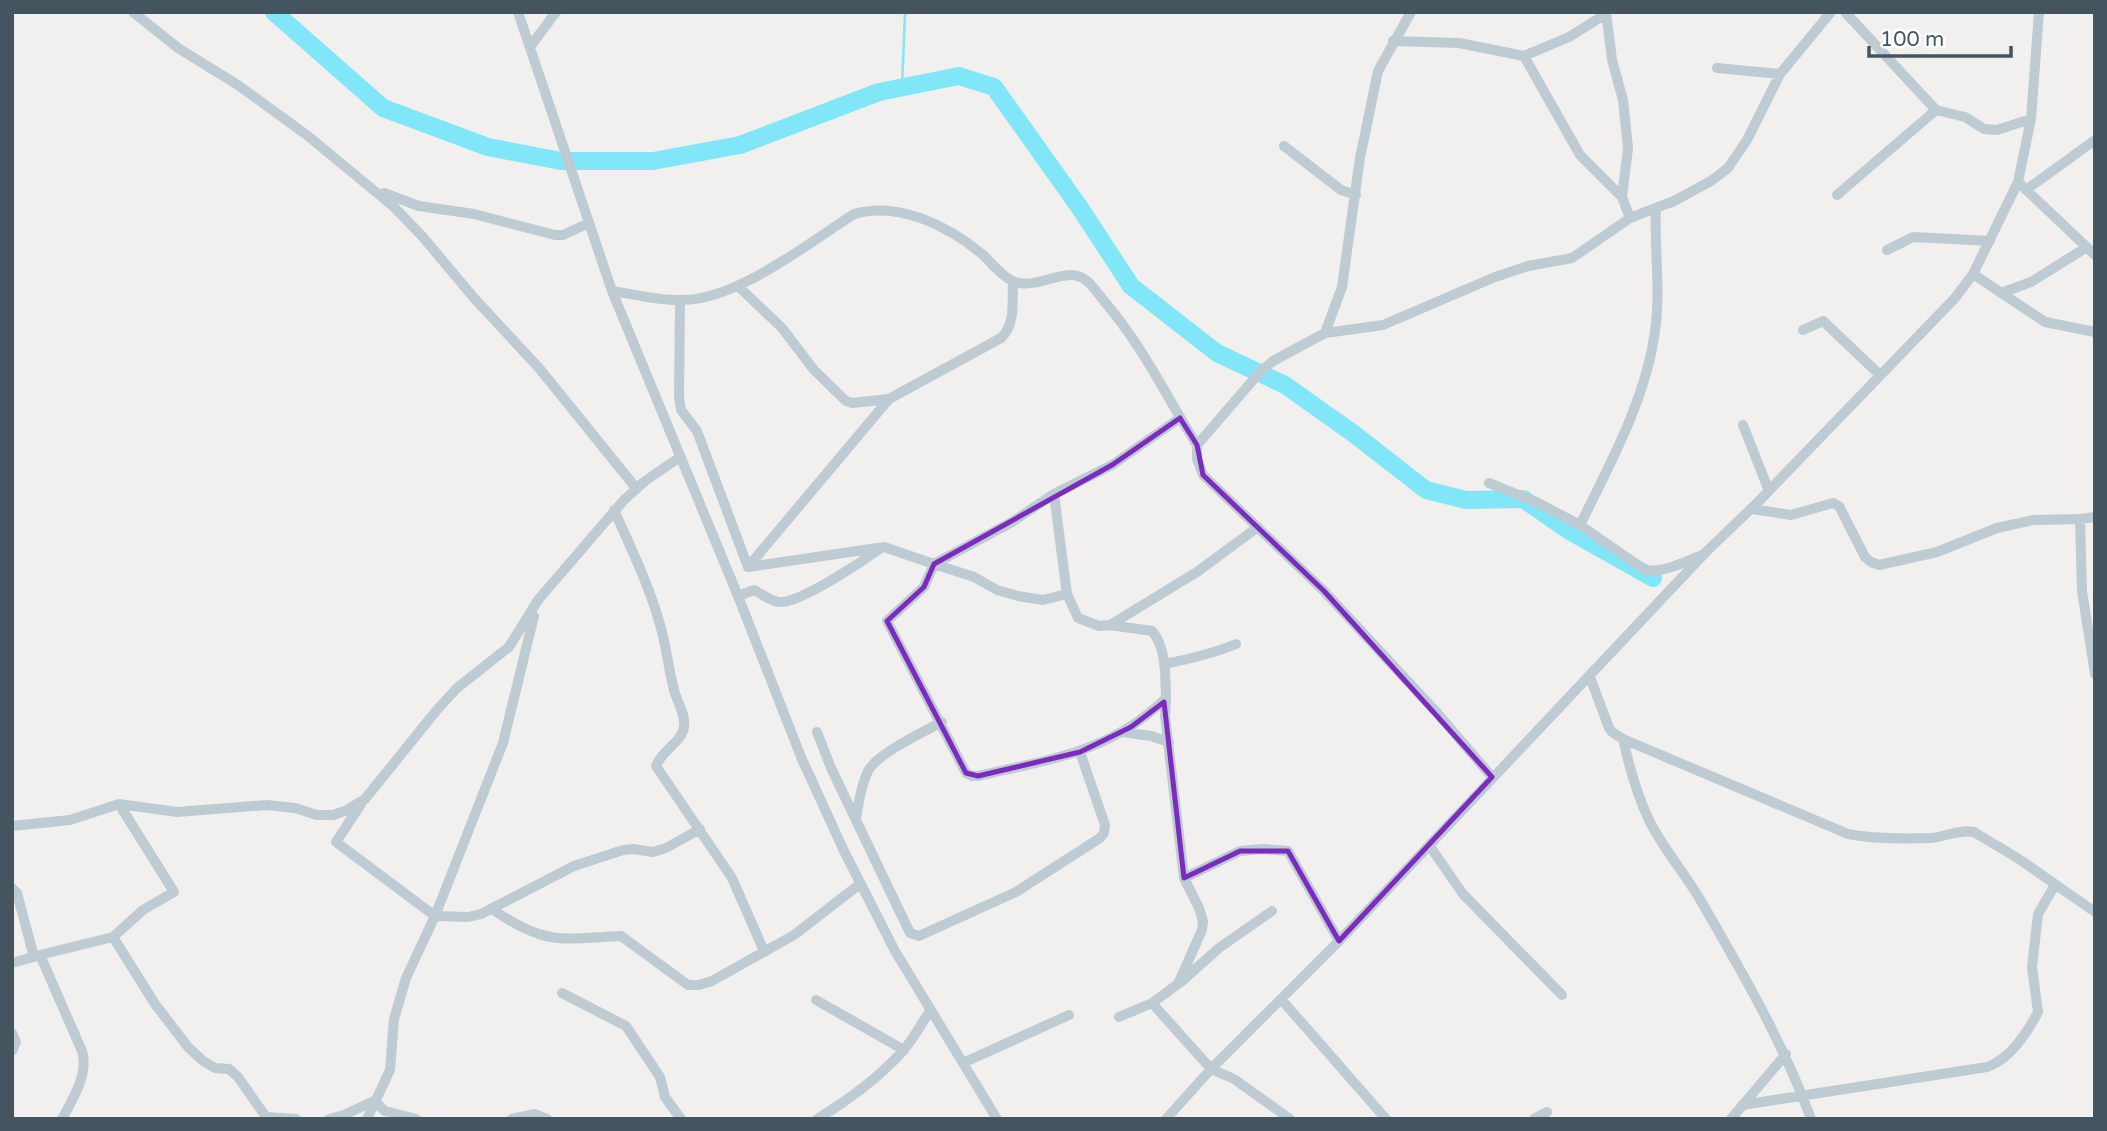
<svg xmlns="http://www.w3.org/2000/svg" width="2107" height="1131" font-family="'Varela Round',sans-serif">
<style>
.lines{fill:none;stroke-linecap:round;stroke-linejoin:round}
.stream{stroke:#81e6f7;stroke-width:2.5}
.river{stroke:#81e6f7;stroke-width:18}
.minor{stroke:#becbd3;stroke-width:10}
.marked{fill:none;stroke:#7b2cbf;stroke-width:5;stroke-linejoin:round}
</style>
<rect width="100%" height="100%" fill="#f2efef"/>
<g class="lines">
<path class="stream" d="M902,87L905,14L910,12"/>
<path class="river" d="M274,12L383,108L488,147L561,161H653L740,145L879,92L959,76L994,87L1080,208L1131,286L1217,353L1285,385L1354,434L1426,490L1466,500L1523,499L1571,532L1653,578"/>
<path class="minor" d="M133,12L178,48L238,85L308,136L394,207L422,236L474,298L539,368L636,488
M518,12L612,291L738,596L801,757L844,851L895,951L997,1119
M1606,12L1612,60L1623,100L1628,148L1622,197L1630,218
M1845,12L1936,110
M1393,41L1459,43L1524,56L1569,37L1606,14
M530,47L556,12
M1524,56L1580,155L1622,197
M1717,68L1780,74
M1284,146L1341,190L1356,195
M2018,182L2095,255
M2026,190L2095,140
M384,193L419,206L474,214L555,235H563L589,223
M1837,195L1936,110L1965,117L1984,129L1997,130L2031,119
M1656,209C1654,249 1661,291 1655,331C1646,399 1610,464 1580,525L1645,570C1663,573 1685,562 1702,555
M1887,250L1913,237L1990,241
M1973,274L2045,322L2095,332
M739,287L782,328L814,370L846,401L852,403L889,399L1001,338C1016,324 1012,301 1013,281
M612,291C634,294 659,301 682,300C737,300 807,244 854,214C899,201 948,226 982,254C991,262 1003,278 1015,282C1039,290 1067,264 1087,281C1093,286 1099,295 1104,301C1142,345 1166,396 1197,445V459L1203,475L1324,591L1438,714L1492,777
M2001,293L2031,282L2087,247
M680,301L679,397L681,410L697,431L748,567L884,547L934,564L924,587L887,621L966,773L972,776H978C1050,759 1110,753 1166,698C1165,676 1167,649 1152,631L1110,625
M1803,330L1823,321L1880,375
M1325,333L1342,287L1360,158L1378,71L1411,12
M1180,418L1112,465L1054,494L1067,594L1078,618L1099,626L1110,625L1197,572L1258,527
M1743,425L1769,491
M1197,445L1260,372L1273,361L1325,333L1383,325L1495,277L1528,266L1572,258L1630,218L1674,201L1711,181L1728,168L1747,140L1780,74L1831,12
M1489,483L1538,503L1580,525
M1054,494L1012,522L934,564L974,577L997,590L1018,596L1043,600L1067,594
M1752,509L1791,515L1833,503L1839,506L1865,557L1871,562L1879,565L1937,552L1997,528L2034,520L2080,519L2095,517
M614,510C630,546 648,583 659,621C666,643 668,667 674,690C677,701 686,715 684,727C682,742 661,751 656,766L732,878L764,951
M2080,519L2082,591L2095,674
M748,567L889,399
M738,596L754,590C762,594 770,601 779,602C799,604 863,561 881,548
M1164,664C1190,659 1212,654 1236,644
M1590,677L1609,728L1612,732L1623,739L1848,834C1874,839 1904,839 1931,838C1945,837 1959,829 1974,832L2019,859L2095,912
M817,732L831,768L910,933L919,936L1016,892L1100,838L1104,833L1105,825L1080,752
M1122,732L1151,736L1169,742
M1623,739C1629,766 1637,795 1649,820C1663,849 1685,873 1701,901C1742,972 1783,1042 1811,1119
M361,804L336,842L435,916L468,917L481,914L574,866L623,850L633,849L653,852L666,848L700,829
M856,820C858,804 861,786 868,771C877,754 923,732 942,722
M12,826L70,820L119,804L177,812L267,805L295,808L317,815H333L345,811L365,799L436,711L457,688L509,647L538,600L624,500L645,481L680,457
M1429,845L1463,894L1562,995
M1184,878L1240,851L1262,849L1288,851L1339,941
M12,888L17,893L34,957
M492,909C546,946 560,939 621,936L688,985H699L712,981L794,935L860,884
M113,937L155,1004L188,1047L203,1061L215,1068L229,1069L238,1077L266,1117L296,1119
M40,955L113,937L143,910L174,892L119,804
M12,963L40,955L82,1051C89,1073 73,1099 62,1119
M1181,982L1219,948L1272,911
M562,993L626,1026L660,1077L665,1097L681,1119
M1281,999L1386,1119
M816,1000L904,1050
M1152,1003L1178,984L1202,930L1203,921L1199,908L1184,878L1165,716L1166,698
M1119,1017L1152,1003L1211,1069L1234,1079L1290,1119
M12,1033L16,1042L12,1051
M963,1063L1069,1015
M1742,1105L1987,1067C2010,1059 2027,1033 2038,1012L2032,967L2038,914L2055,885
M329,1119L344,1115L374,1101L385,1111L416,1119
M367,1119L390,1070L394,1019L406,978L435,916L503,743L534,616
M512,1119L535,1114L547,1119
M817,1119C847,1101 879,1077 902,1052C913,1040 921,1024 930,1011
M1166,1119L1211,1069L1339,941L1705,553L1759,501L1955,298L1973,274L2018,182L2031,119L2039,12
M1534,1119L1547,1112
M1731,1119L1786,1054"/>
</g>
<path class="marked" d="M1180,418L1197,445L1203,475L1324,591L1492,777L1339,941L1288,851H1240L1184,878L1164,702L1131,727L1080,752L978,776L966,773L887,621L924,587L934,564L1112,465Z"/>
<rect width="2107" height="1131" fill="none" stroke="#45555f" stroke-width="28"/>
<path d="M1869 46v10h142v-10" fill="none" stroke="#45555f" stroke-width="3.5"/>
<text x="1880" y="46" font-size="21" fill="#45555f" stroke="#ffffff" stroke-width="5" paint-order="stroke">100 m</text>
</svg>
